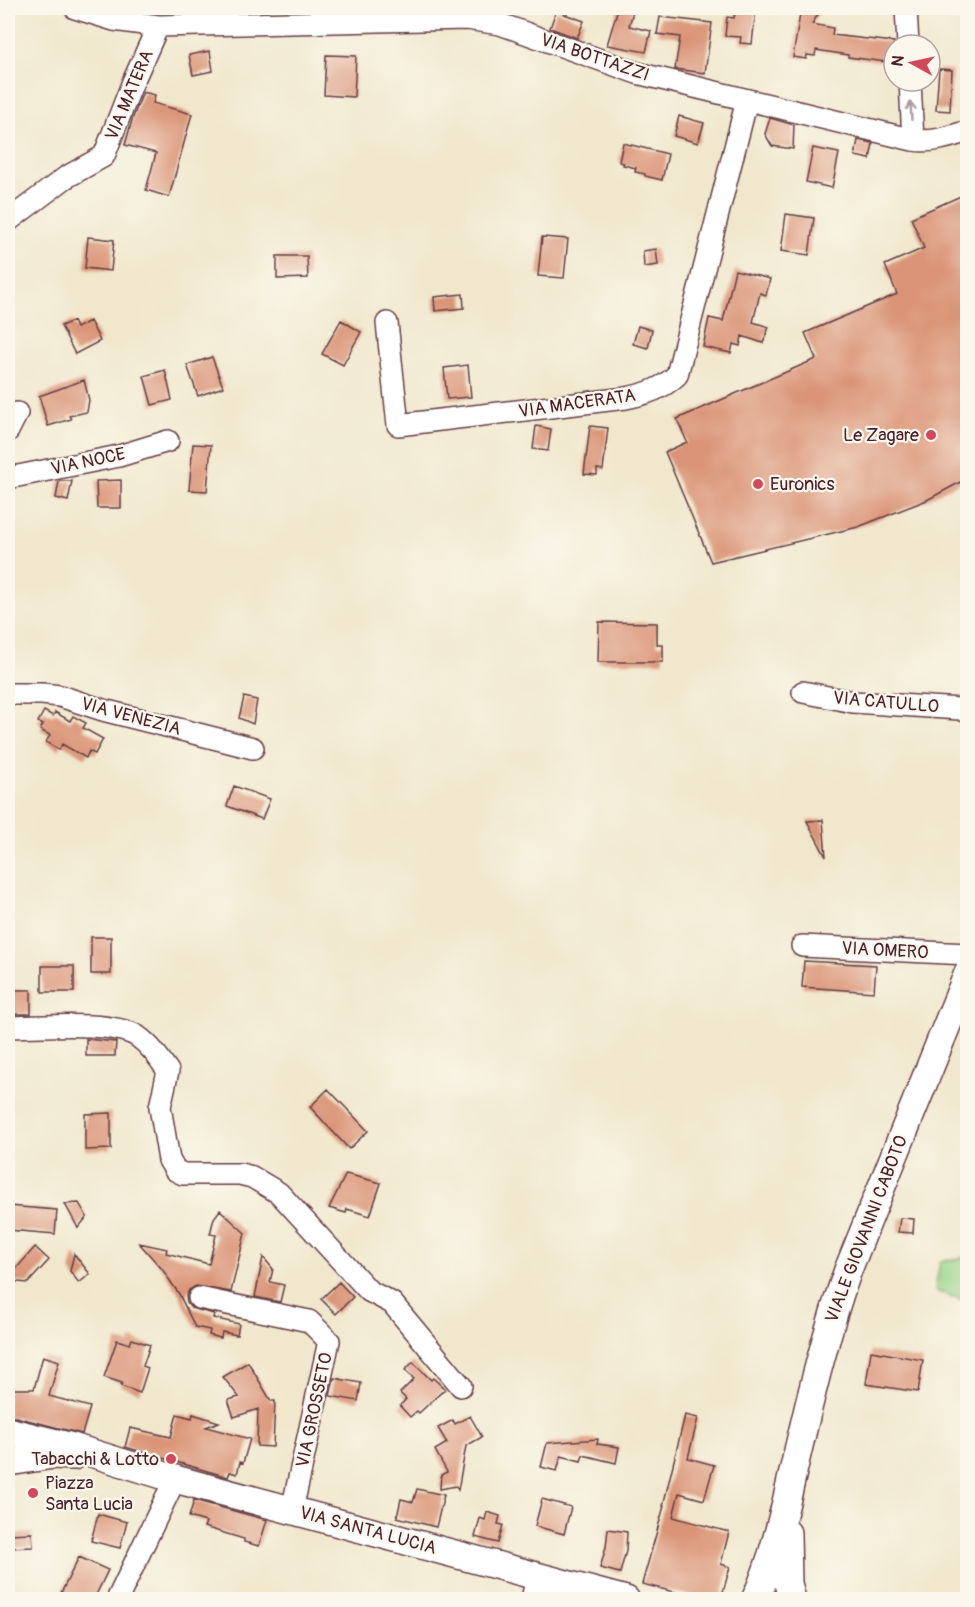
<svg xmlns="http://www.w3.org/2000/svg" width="975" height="1607" font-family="Pangolin,sans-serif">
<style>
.green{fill:#97d488;stroke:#707a5a;stroke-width:1.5}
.building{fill:#da9477}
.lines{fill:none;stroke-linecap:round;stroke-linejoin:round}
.minor-casing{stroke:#633d43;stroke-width:24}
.major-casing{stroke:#633d43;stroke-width:30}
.minor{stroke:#fff;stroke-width:21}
.major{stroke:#fff;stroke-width:27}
.oneway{stroke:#ae9aa0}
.poi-dot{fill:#d1495b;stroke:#fbf7ec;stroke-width:2}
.labels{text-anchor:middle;stroke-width:4.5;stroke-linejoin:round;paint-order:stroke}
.street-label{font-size:18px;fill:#4a1f2b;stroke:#fbf7ec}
.poi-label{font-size:18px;fill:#4a1f2b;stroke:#fbf7ec;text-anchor:end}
</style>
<rect width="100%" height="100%" fill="#fbf7ec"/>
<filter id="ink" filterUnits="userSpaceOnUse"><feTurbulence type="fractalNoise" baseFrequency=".0167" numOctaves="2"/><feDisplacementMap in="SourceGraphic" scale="12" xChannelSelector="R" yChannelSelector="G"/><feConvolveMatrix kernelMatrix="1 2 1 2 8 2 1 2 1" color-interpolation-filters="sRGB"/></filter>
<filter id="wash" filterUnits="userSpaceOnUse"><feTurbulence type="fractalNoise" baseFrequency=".008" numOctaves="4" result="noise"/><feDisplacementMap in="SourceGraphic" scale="24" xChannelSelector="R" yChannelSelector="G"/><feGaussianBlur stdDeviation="1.35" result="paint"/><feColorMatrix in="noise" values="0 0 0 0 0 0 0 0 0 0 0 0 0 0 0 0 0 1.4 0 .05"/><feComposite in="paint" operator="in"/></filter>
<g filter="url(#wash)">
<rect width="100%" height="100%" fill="#f0e7cc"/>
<path class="green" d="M967,1257V1301L935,1291L940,1262Z"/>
<g id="blocks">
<path class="building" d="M618,8H634L629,26L651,31L646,52L607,45Z
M736,8H756L752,44L740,43L741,37L725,36L727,17L734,18Z
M801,8H822L812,24L833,28L832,35L894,42V63L848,57V55L816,50L815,56L807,55L806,59L793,57Z
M556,11L584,21L577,38L550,28Z
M660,17L712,23L705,73L675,69L680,37L657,34Z
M210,51L213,71L193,75L189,55Z
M326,55L356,56L354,97L324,95Z
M939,69L952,70L950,111L936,110Z
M143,92L155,95L153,103L192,114L169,197L146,190L156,153L125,145L132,120Z
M679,116L704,123L698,143L674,136Z
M770,118L794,125L793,149L772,146L765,134Z
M858,140L873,143L870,159L855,156Z
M623,143L668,154L662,180L645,176V174L635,172L636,168L623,165L624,163L619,162Z
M813,148L839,153L832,188L806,182Z
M963,195L968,207V478L927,500L858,527L711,562L665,452L687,442L677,419L816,359L805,333L897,294L885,265L924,248L911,218Z
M786,214L814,218L809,255L781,251Z
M88,237L114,240L111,271L85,268Z
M542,237L568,239L564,278L538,276Z
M656,249L658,265L644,267L643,251Z
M277,256H307L308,278L277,279Z
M735,270L770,279L766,295L760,293L753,322L769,327L763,343L742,336L740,346L733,344L731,353L703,347L709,318L723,321Z
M463,294L464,308L435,311L434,297Z
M341,320L361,332L343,365L322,354Z
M73,321L76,328L90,321L100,341L75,354L61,326Z
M638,326L652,330L648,348L633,344Z
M212,357L223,387L198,396L187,365Z
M468,365L471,397L447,399L444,368Z
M165,370L172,400L152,405L144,376Z
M84,380L89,400L87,412L69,416L71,419L48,426L39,396Z
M536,426L551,429L548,451L533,449Z
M590,426L608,428L603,470L597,469V475L584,474Z
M193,444L211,445L207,491L189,490Z
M121,480V508H97L96,481Z
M59,481H72L68,501L56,498Z
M599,622L657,623V645H663V662H598Z
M244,697L257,700L253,724L239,718Z
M44,711L53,716L55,712L70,721L73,716L86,723L83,728L103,739L95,754L89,751L86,758L62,744L59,750L46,742L50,735L40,730L43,725L38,722Z
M234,786L270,799L262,819L227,806Z
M823,820L826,857L807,821Z
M91,937H111V974H91Z
M804,961L876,965L874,992L802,987Z
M42,966H74V992H42Z
M8,990H31V1014H8Z
M86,1039L116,1042L115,1056H86Z
M328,1089L368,1131L349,1149L310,1107Z
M111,1113V1149L85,1150V1114Z
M346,1174L381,1183L370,1216L347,1209L346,1213L329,1208Z
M79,1203L87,1217L78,1228L65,1204Z
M8,1206L57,1210L55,1234L8,1230Z
M220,1210L245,1233L231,1292L196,1286L189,1290L186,1296L187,1303L191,1308L214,1314L213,1318L239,1324L237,1335L222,1332L221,1338L209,1335L210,1330L195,1327L179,1294L162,1269L139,1243L167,1249L166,1253L209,1264L216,1235L210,1234L214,1218Z
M900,1218L914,1219L913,1233L898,1232Z
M35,1247L49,1260L28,1283L8,1281V1278Z
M74,1254L90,1274L79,1283L70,1271Z
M263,1257L273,1269L270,1282L284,1285L280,1302L255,1297Z
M339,1282L353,1297L336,1314L321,1299Z
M132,1339L150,1345L143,1366L148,1368L140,1393L121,1386L122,1383L104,1377L117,1340L130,1344Z
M871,1351L923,1360L918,1392L866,1384Z
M43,1356L59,1361L49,1396L90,1407L82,1434L16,1417H8V1389H34Z
M248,1362L271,1401H275L273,1447L257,1446L258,1409L234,1417L228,1400L239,1397L223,1377Z
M413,1362L431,1380L433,1378L445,1389L419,1413L417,1411L410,1417L400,1406L406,1399L400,1393L414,1379L405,1370Z
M334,1378L361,1383L358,1401L330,1396Z
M177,1414L192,1418L193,1414L219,1422L206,1427L250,1439L243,1463L240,1462L237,1474L230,1472L228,1477L125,1447L130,1428L171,1437Z
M685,1415L698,1418L688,1458L714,1465L704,1500L679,1493L673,1517L729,1532L721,1564L730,1567L721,1599H702L642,1584L664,1506H663Z
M470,1416L482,1437L466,1446L458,1490L456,1486L440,1489L441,1475L447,1472L435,1450L447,1443L438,1428L453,1420L455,1424Z
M598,1439L597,1444L619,1447L616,1463L583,1455L581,1461L561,1456L557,1471L541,1467L547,1443Z
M417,1489L444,1495L436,1527L397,1517L401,1499L413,1502Z
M542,1499L571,1507L564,1534L535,1526Z
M194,1500L267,1520L259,1546L244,1542V1539L204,1527L206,1522L189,1517Z
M487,1512L500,1516L498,1524L503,1525L498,1543L475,1537L480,1518L485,1520Z
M98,1514L127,1522L120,1548L91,1541Z
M608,1529L627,1532L626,1551L620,1573L600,1568L606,1547Z
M32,1533L33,1547L8,1548V1534Z
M79,1557L108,1570L94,1599H58Z"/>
</g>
</g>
<g filter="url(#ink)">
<use href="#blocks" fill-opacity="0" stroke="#633d43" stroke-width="1.5"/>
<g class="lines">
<g class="minor-casing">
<path id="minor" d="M75,8L114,20L158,26L467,19L500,24L637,73L913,140C933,143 949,137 968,131
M906,8L908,45
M910,81L913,140
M8,221L65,178L104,156L132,84L158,26
M387,323L398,425L626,398C646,394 662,389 677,375L747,100
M8,431L17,413
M8,478L119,456L168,441
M803,692L853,702L960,709L968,712
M8,694H42L60,696L103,710L253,748
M802,946L968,954
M8,1027C40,1027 111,1020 137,1036C151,1046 159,1058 168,1071L160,1107L169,1160L175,1170L183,1174H240L252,1177L279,1193L369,1291L392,1303L461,1386
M199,1298L309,1321L329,1341L292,1510
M117,1600L175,1479
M532,1600L537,1575"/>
</g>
<g class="major-casing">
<path id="major" d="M12,1432L69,1446L175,1479L626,1600
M9,1462L53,1455L73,1456
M787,1533L788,1583L792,1600
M755,1600C775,1555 785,1507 796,1459C811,1395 826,1332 848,1270L968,973"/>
</g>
<use href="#minor" class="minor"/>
<use href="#major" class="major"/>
</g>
<defs><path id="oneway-shaft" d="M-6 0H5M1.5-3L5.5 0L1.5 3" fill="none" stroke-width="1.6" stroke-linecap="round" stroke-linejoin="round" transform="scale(1.5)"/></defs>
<use class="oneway" href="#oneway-shaft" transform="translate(911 111) rotate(-93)"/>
</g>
<g class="poi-dot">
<circle cx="931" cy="435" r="6"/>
<circle cx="758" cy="484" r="6"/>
<circle cx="171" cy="1459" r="6"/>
<circle cx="33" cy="1493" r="6"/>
</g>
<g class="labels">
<g class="street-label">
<text transform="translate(595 57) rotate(19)" y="6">VIA BOTTAZZI</text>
<text transform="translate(129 95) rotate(-67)" y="6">VIA MATERA</text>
<text transform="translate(577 403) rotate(-8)" y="6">VIA MACERATA</text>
<text transform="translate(88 461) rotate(-12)" y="6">VIA NOCE</text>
<text transform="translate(886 702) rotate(5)" y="6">VIA CATULLO</text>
<text transform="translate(131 716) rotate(15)" y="6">VIA VENEZIA</text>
<text transform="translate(885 950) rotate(3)" y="6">VIA OMERO</text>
<text transform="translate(866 1229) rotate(-69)" y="6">VIALE GIOVANNI CABOTO</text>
<text transform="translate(314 1410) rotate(-78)" y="6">VIA GROSSETO</text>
<text transform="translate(368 1530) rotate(15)" y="6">VIA SANTA LUCIA</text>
</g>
<g class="poi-label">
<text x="919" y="441">Le Zagare</text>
<text x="770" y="490" text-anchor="start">Euronics</text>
<text x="159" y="1465">Tabacchi &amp; Lotto</text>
<text x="45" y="1489" text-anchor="start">Piazza<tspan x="45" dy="21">Santa Lucia</tspan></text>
</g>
</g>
<rect width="975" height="1607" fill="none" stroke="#fbf7ec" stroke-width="30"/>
<g transform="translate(912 63) rotate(278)"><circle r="28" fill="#fbf7ec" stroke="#b4a19f" stroke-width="1.5"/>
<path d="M0-4.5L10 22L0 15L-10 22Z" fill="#d1495b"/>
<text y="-9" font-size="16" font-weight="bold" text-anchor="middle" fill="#4a1f2b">N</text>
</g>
</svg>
